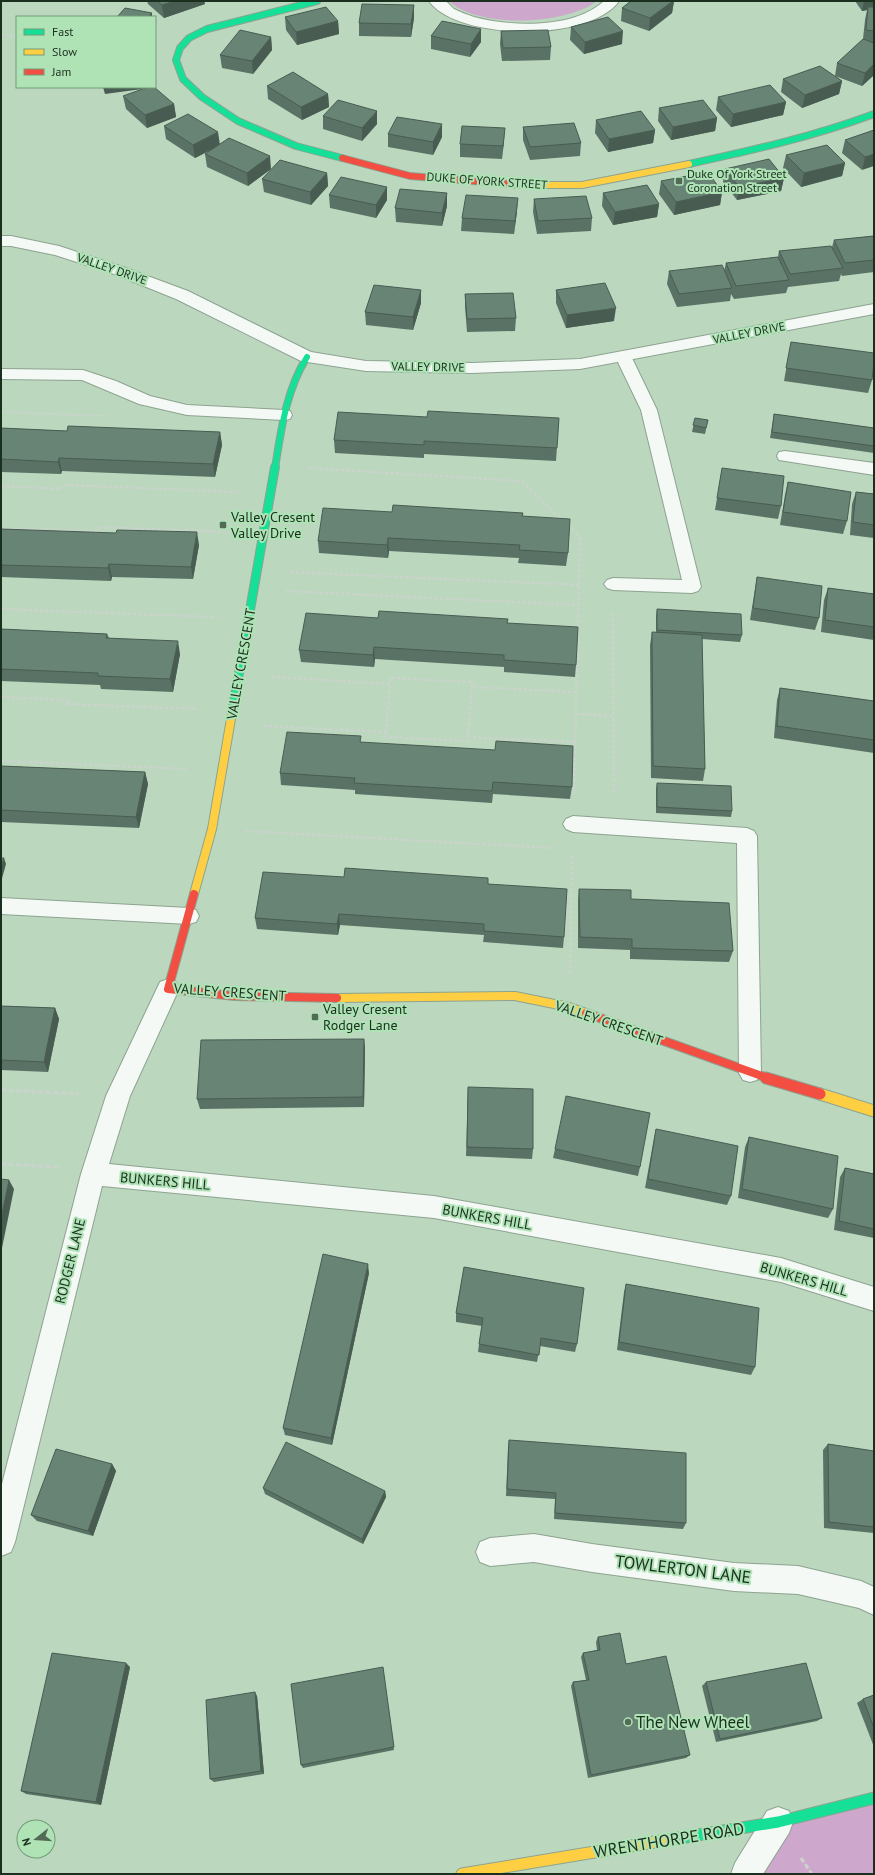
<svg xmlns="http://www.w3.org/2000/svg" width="875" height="1875" font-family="'PT Sans',sans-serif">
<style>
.green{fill:#cda8cc}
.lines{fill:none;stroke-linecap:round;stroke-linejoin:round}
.lane-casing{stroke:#8da390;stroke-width:2}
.street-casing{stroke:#8da390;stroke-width:2}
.fast-far2-casing{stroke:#8da390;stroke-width:8}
.fast-far1-casing{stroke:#8da390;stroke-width:10}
.fast-casing{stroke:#8da390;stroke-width:13}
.slow-far2-casing{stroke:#8da390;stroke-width:8}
.slow-far1-casing{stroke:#8da390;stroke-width:10}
.slow-casing{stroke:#8da390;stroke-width:13}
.jam-far2-casing{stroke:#8da390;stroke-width:8}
.jam-far1-casing{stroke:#8da390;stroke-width:10}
.jam-casing{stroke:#8da390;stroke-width:13}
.path-far2{stroke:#cad4cc;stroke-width:2;stroke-dasharray:3 1.5;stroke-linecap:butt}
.path-far1{stroke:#cad4cc;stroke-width:2.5;stroke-dasharray:3.5 2;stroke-linecap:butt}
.path{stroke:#cad4cc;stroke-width:3;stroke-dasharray:5 2.5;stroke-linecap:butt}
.lane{fill:#f5f9f5;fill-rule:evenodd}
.street{fill:#f5f9f5;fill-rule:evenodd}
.fast-far2{stroke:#16e098;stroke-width:6}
.fast-far1{stroke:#16e098;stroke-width:8}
.fast{stroke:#16e098;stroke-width:11}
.slow-far2{stroke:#ffcf43;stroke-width:6}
.slow-far1{stroke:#ffcf43;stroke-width:8}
.slow{stroke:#ffcf43;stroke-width:11}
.jam-far2{stroke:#f24e42;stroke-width:6}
.jam-far1{stroke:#f24e42;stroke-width:8}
.jam{stroke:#f24e42;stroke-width:11}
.wall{fill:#597265}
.shaded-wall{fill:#495c52}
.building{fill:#688475;stroke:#495c52}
.poi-dot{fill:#526a56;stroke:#afe3b6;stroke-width:1.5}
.labels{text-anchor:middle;stroke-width:4;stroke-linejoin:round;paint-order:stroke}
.far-poi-label{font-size:12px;fill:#1a2f1e;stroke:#afe3b6;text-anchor:start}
.far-street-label{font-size:12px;fill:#1a2f1e;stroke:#afe3b6}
.poi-label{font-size:14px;fill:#1a2f1e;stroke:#afe3b6;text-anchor:start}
.street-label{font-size:14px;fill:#1a2f1e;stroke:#afe3b6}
.near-street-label{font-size:17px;fill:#1a2f1e;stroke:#afe3b6}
.near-poi-label{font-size:17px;fill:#1a2f1e;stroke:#afe3b6;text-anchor:start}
</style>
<rect width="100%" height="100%" fill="#bbd7be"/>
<path class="green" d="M449,1H597C566,25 479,29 449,1Z
M874,1798V1874H746L778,1822Z"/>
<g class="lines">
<g class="lane-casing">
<path id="lane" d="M623,351L628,353L631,356L657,410L701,587L698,591L692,593L613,590L607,588L604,584L607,580L613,578L682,580L641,410L615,356L618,353Z
M1,369L83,370L116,381L150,396L187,405L284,410L290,411L292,415L290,419L284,420L187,415L139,404L82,380L1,379Z
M785,451L874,463V475L779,460L777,456L779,452Z
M573,816L747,828L754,831L757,836L761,1073L757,1080L750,1082L743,1080L739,1073L737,843L573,832L566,829L563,824L566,819Z
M1,898L189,908L196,910L199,916L196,922L189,924L1,914Z"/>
</g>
<g class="street-casing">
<path id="street" d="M429,1C433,1 440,0 445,1C448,2 451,7 454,9C460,12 468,15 474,17C511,27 574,29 604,1H619C591,42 457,41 429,1Z
M1,236H11L59,246L126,268L188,291L311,352L366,361L472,363L580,359L874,304V314L580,369L472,373L366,371L301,361L176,299L114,274L55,255L11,246H1Z
M168,979L176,982L179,989L130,1096L109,1164L434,1196L781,1258L874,1287V1311L781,1282L434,1218L102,1186L15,1542L11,1552L1,1556V1488L81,1174L106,1096L160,982Z
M534,1534L592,1544L734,1563L798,1566L861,1581L874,1587V1615L859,1608L798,1594L734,1591L592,1572L534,1562L490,1566L480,1562L476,1552L480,1542L490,1538Z
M778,1807L789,1811L793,1822L789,1833L763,1874H731L735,1863L767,1811Z"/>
</g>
<g class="fast-far2-casing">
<path id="fast-far2" d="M317,1L207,29L189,38L180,48L176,60L183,79L202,97L238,121L296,146L342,158
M689,164C753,150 812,137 874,114
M275,468C281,431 286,390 307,357"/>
</g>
<g class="fast-far1-casing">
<path id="fast-far1" d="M232,713L275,467"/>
</g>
<g class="fast-casing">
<path id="fast" d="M673,1839L778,1822L874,1798"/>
</g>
<g class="slow-far2-casing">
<path id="slow-far2" d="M522,185H582L689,164"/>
</g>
<g class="slow-far1-casing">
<path id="slow-far1" d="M194,894L212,829L232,713
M337,998L515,996L569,1007L586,1013"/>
</g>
<g class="slow-casing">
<path id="slow" d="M820,1094L874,1111
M462,1874L673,1839"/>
</g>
<g class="jam-far2-casing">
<path id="jam-far2" d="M342,158L410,176L522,185"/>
</g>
<g class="jam-far1-casing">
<path id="jam-far1" d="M194,894L168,989L235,996L337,998
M586,1013L770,1079"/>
</g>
<g class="jam-casing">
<path id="jam" d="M766,1078L820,1094"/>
</g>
<path class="path-far2" d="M1,34L17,37
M1,412L104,416
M308,468H315"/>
<path class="path-far1" d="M308,468L522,481L562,520
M1,486L61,489L63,485L238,492
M568,525L580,537L574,794
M1,529L99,531L100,527L231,532
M290,572L579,585
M286,591L578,605
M1,609L216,617
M613,613L614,796
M271,677L390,684V678L472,682V687L576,692
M1,697L68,700L66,704L198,709
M576,714L614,716
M263,726L386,732L385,737L468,741V737L575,742
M386,732L390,684
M468,737L472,687
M1,761L188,769
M246,831L554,848
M570,974L572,855"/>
<path class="path" d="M1,1090L82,1094
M1,1164L60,1167
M801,1858L812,1874"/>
<use href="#lane" class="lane"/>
<use href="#street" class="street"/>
<use href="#fast-far2" class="fast-far2"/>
<use href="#fast-far1" class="fast-far1"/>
<use href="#fast" class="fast"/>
<use href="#slow-far2" class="slow-far2"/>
<use href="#slow-far1" class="slow-far1"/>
<use href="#slow" class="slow"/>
<use href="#jam-far2" class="jam-far2"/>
<use href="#jam-far1" class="jam-far1"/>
<use href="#jam" class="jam"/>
</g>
<path class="wall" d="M147,1H204L205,4L164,18L148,4Z
M631,1H674L672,13L649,31L621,21L622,8Z
M855,1H874V75L862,86L835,76L842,81L839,94L802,108L781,92L783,79L835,76L837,63L863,39L865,20L867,10L862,11Z
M414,5V18L411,37L359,36V23Z
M285,17L338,21L339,34L297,45L286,30Z
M571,27L622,44L584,54L570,40Z
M481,29V42L470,57L431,49V36Z
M501,31L551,47L550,60L502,61L500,44Z
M271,37L272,50L253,74L222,68L220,55Z
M267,86L328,94L329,107L302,120L268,99Z
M123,96L174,104L176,117L147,128L126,109Z
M718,97L786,102L783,115L731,127L716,110Z
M659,108L717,118L715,131L671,140L658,121Z
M323,116L377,124L362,141L323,129Z
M596,120L655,130L653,143L608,152L595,133Z
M442,124V137L433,155L388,147V134Z
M164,126L220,144L271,169L248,186L207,167L205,154L213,149L195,158L166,139Z
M523,127L581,143L580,156L530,160L523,140Z
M874,130L862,170L842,153L845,140Z
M504,141L502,159L460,157V144Z
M786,155L845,163L842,176L801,187L783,168Z
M725,169L784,178L781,191L737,200L723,182Z
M327,173L328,186L311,205L264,192L262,179Z
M661,181L722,192L720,205L674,215L659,194Z
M447,193V206L442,226L396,222L395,208Z
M603,193L659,204L657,217L613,225L602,206Z
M329,195L387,200L376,218L330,208Z
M534,199L592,218L591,231L537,234L533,212Z
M517,211L514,234L461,231L462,218Z
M874,236V272L842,276L841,274L839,281L788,287L786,293L734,299L731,294L730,301L677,307L667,284L669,271H724L726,263L778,257L779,251L832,247L834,240Z
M421,290V303L413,330L366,325L365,312Z
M556,290L614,321L566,328L556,303Z
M465,294L516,318L515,331L467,332L465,307Z
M791,342L872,380L868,393L784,381Z
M774,414L874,428V453L770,438Z
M427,417L559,418L556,461L424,454V458L335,453L334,440Z
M695,418L708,420L705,434L692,432Z
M1,428L67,431L220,432L222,445L215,477L62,471L61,474L1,472Z
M722,468L781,506L778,519L715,510Z
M788,482L847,521L843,534L780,525L785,495Z
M856,492L874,494V538L850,535L852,504Z
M392,512L523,513L522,516L568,553L566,566L518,563L519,558L389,551L388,558L319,553L318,541Z
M1,529L199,545L193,579L112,577L111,581L1,577Z
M757,577L819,618L815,630L750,620L755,589Z
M828,588L874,594V640L821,632L824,600Z
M657,609L742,635L740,642L702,639L705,769L703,781L651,778L650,645L652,632L656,633V616Z
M378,618L507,623L576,665L575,677L504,672V667L375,659L374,667L301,662L299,650Z
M1,629L107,634L109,638L180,654L173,692L101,689L100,685L1,681Z
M780,688L874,701V753L774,738L777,700Z
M361,742L572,787L570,799L493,794L492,803L355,794V790L281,785L280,773Z
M1,766L145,772L148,784L139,828L1,822Z
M657,783L732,811L731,817L656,813V789Z
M344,877L488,884L564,937L563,948L483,942L484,935L340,925L338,935L257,929L255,918Z
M579,889L631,899L733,951L729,962L630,959V950L578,948V900Z
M1,1006L55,1008L59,1019L48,1072L1,1070Z
M364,1039L365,1049L364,1107L200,1109L197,1099Z
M468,1087L533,1149L532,1159L466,1156Z
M656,1129L731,1196L727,1205L645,1188L654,1138Z
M749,1137L833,1209L828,1218L738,1198L745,1147Z
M555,1149L640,1167L638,1176L553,1158Z
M845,1168L874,1174V1238L834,1230L840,1177Z
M464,1267L577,1344L575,1352L540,1346L537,1362L478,1352L479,1344L482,1326L456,1322V1313Z
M369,1273L332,1445L285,1435L283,1428Z
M626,1284L755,1367L751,1375L617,1350L624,1292Z
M509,1440L686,1523L683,1529L554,1519L555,1499L506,1496L508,1447Z
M828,1444L874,1451V1533L824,1528L823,1450Z
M112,1464L116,1471L93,1536L37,1521L31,1515Z
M263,1488L385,1491L386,1497L363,1544L265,1494Z
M598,1637L626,1664L690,1755L686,1758L588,1778L571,1686L573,1682L586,1680L581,1657L583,1653L597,1650L596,1642Z
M130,1667L101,1805L26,1794L21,1791Z
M383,1667L394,1750L303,1768L301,1765Z
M706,1682L822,1718L817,1721L716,1742L702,1686Z
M874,1695V1747L857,1703L863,1699Z
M257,1696L264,1774L214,1782L210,1779Z"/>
<path class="shaded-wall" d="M175,1H204L205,4L164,18L162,5Z
M673,1H674L672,13L649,31L650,18Z
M864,1H874V9L868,7L867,10L862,11Z
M414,5V18L411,37V24Z
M152,13V17H148Z
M338,21L339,34L297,45L296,32Z
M481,29V42L470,57L471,44Z
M623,31L622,44L584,54L585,42Z
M271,37L272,50L253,74L252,61Z
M874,64V75L862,86L865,73Z
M842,81L839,94L802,108L805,95Z
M103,87H141L142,89L105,94Z
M328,94L329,107L302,120L301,107Z
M786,102L783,115L731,127L733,114Z
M174,104L176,117L147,128L145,115Z
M377,111V124L362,141V128Z
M717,118L715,131L671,140L673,127Z
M442,124V137L433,155V142Z
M505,128L504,141L502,159L503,146Z
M655,130L653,143L608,152L609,139Z
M218,132L220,145L195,158L193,145Z
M874,154V166L862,170L865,157Z
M270,156L271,169L248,186L247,173Z
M845,163L842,176L801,187L804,173Z
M327,173L328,186L311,205L310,192Z
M784,178L781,191L737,200L739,187Z
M387,187V200L376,218V205Z
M722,192L720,205L674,215L676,202Z
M447,193V206L442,226V213Z
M518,198L517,211L514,234L515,221Z
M659,204L657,217L613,225L615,212Z
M421,290V303L413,330V317Z
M616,308L614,321L566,328L567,315Z
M220,432L222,445L215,477L213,464Z
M59,458L62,471L61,474L58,462Z
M197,532L199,545L193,579L191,567Z
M388,538L389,551L388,558L387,545Z
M109,564L112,577L111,581L108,568Z
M178,641L180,654L173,692L170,679Z
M374,647L375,659L374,667L373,655Z
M145,772L148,784L139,828L136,817Z
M4,858L6,864L1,882V868Z
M339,914L340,925L338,935L337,924Z
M55,1008L59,1019L48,1072L44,1062Z
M364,1039L365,1049L364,1107L363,1097Z
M9,1180L14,1189L2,1248L1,1246V1219Z
M368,1264L369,1273L332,1445L331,1438Z
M112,1464L116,1471L93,1536L88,1531Z
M385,1491L386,1497L363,1544L362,1539Z
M126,1663L130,1667L101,1805L96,1802Z
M255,1692L257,1696L264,1774L261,1771Z"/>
<path class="building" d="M157,1H175L162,5Z
M631,1H673L650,18L622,8Z
M362,4L414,5L411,24L359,23Z
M326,7L338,21L296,32L285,17Z
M868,7H874V31L866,30Z
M125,8L152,13L148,17H117Z
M608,17L623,31L585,42L571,27Z
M442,21L481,29L471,44L431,36Z
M240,30L271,37L252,61L220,55Z
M548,30L551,47L503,48L501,31Z
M863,39L874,43V64L865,73L837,63Z
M820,66L842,81L805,95L783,79Z
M293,72L328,94L301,107L267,86Z
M770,85L786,102L733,114L718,97Z
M148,87H154L174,104L145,115L123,96Z
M338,100L377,111L362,128L323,116Z
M703,100L717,118L673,127L659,108Z
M641,111L655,130L609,139L596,120Z
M188,114L218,132L193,145L164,126Z
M397,117L442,124L433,142L388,134Z
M574,123L581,143L530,147L523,127Z
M462,126L505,128L503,146L460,144Z
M874,130V154L865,157L845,140Z
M229,138L270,156L247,173L205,154Z
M827,145L845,163L804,173L786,155Z
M769,159L784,178L739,187L725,169Z
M280,160L327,173L310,192L262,179Z
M708,172L722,192L676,202L661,181Z
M341,177L387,187L376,205L329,195Z
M647,185L659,204L615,212L603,193Z
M400,189L447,193L442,213L395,208Z
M466,195L518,198L515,221L462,218Z
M586,196L592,218L538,221L534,199Z
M874,236V260L845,263L834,240Z
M831,246L843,268L790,274L779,251Z
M778,257L789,280L736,286L726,263Z
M722,265L732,288L679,294L669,271Z
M605,283L616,308L567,315L556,290Z
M374,285L421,290L413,317L365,312Z
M513,293L516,318L467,319L465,294Z
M791,342L874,353V363L872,380L786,368Z
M428,411L559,418L557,448L424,441V445L334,440L338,412L427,417Z
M774,414L874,428V446L772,432Z
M695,418L708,420L706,428L693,425Z
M68,426L220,432L213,464L59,458L58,462L1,459V428L67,431Z
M722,468L784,476L781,506L717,498Z
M788,482L851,492L847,521L783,512Z
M856,492L874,494V525L853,522Z
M393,505L523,513L522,516L570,519L568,553L519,550L520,545L388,538L387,545L318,541L323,508L392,512Z
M1,529L116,533L117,530L197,532L191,567L109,564L108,568L1,565Z
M757,577L822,586L819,618L753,608Z
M828,588L874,594V627L825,620Z
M657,609L741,614L742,635L657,630Z
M379,611L508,619L507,623L578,627L576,665L504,660V655L374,647L373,655L299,650L306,613L378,618Z
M1,629L107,634L106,638L178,641L170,679L98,676V673L1,669Z
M652,632L702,635L705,769L653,766Z
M780,688L874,701V740L777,726Z
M287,732L361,736L360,742L495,750L496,741L573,746L572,787L493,782L492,791L354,783L355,778L280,773Z
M1,766L145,772L136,817L1,810Z
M657,783L731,786L732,811L657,807Z
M1,858H4L1,868Z
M345,868L488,878V884L567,889L564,937L484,931V924L339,914L337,924L255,918L263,872L344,877Z
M579,889L631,890V899L729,903L733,951L632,948V939L580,937Z
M1,1006L55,1008L44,1062L1,1060Z
M364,1039L363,1097L197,1099L201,1040Z
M468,1087L533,1089V1149L467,1147Z
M566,1096L650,1113L640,1167L555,1149Z
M656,1129L738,1146L731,1196L648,1179Z
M749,1137L838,1156L833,1209L742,1189Z
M845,1168L874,1174V1229L839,1221Z
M1,1179L9,1180L1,1219Z
M323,1254L368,1264L331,1438L283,1428Z
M464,1267L584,1288L577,1344L541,1338L539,1355L479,1344L483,1318L456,1313Z
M626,1284L759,1308L755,1367L619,1342Z
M509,1440L686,1453V1523L555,1513L556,1493L507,1489Z
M286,1442L385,1491L362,1539L263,1488Z
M828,1444L874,1451V1527L829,1522Z
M56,1449L112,1464L88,1531L31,1515Z
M620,1633L626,1664L666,1656L690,1755L591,1775L573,1682L589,1680L583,1653L600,1650L598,1637Z
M52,1653L126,1663L96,1802L21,1791Z
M806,1663L822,1718L720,1739L706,1682Z
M383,1667L394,1747L301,1765L291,1684Z
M255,1692L261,1771L210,1779L206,1700Z
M874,1695V1728L863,1699Z"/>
<g class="poi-dot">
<rect x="675" y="177" width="8" height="8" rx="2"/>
<rect x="219" y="521" width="8" height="8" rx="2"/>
<rect x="311" y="1013" width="8" height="8" rx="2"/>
<circle cx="628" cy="1722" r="4"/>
</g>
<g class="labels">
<g class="far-poi-label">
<text x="687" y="178">Duke Of York Street<tspan x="687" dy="14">Coronation Street</tspan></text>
</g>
<g class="far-street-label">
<text transform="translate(487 181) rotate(4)" y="4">DUKE OF YORK STREET</text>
<text transform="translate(112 269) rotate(19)" y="4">VALLEY DRIVE</text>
<text transform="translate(749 333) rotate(-11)" y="4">VALLEY DRIVE</text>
<text transform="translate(428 367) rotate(1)" y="4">VALLEY DRIVE</text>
</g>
<g class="poi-label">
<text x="231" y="522">Valley Cresent<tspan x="231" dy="16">Valley Drive</tspan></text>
<text x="323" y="1014">Valley Cresent<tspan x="323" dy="16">Rodger Lane</tspan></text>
</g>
<g class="street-label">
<text transform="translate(241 664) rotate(-80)" y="5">VALLEY CRESCENT</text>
<text transform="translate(230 992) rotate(4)" y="5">VALLEY CRESCENT</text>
<text transform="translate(609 1023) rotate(19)" y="5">VALLEY CRESCENT</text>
<text transform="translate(165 1181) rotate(5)" y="5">BUNKERS HILL</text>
<text transform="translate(487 1217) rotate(10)" y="5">BUNKERS HILL</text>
<text transform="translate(70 1261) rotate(-76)" y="5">RODGER LANE</text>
<text transform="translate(804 1279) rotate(16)" y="5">BUNKERS HILL</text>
</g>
<g class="near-street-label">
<text transform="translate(683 1569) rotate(7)" y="6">TOWLERTON LANE</text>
<text transform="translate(669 1840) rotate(-9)" y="6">WRENTHORPE ROAD</text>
</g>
<g class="near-poi-label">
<text x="636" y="1728">The New Wheel</text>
</g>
</g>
<rect width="875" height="1875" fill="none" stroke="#1a2f1e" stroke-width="4"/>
<rect x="16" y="16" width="140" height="72" fill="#afe3b6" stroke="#739b79"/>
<rect x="24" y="29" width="20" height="6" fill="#16e098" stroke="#739b79"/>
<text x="52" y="36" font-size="12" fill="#1a2f1e">Fast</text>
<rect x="24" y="49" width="20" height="6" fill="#ffcf43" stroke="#739b79"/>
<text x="52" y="56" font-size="12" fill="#1a2f1e">Slow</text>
<rect x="24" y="69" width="20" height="6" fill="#f24e42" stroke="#739b79"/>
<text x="52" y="76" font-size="12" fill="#1a2f1e">Jam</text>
<g transform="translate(36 1839) rotate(253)"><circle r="19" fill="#afe3b6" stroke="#739b79"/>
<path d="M0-3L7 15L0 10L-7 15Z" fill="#526a56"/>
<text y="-6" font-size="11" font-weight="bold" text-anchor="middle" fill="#1a2f1e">N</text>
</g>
</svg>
